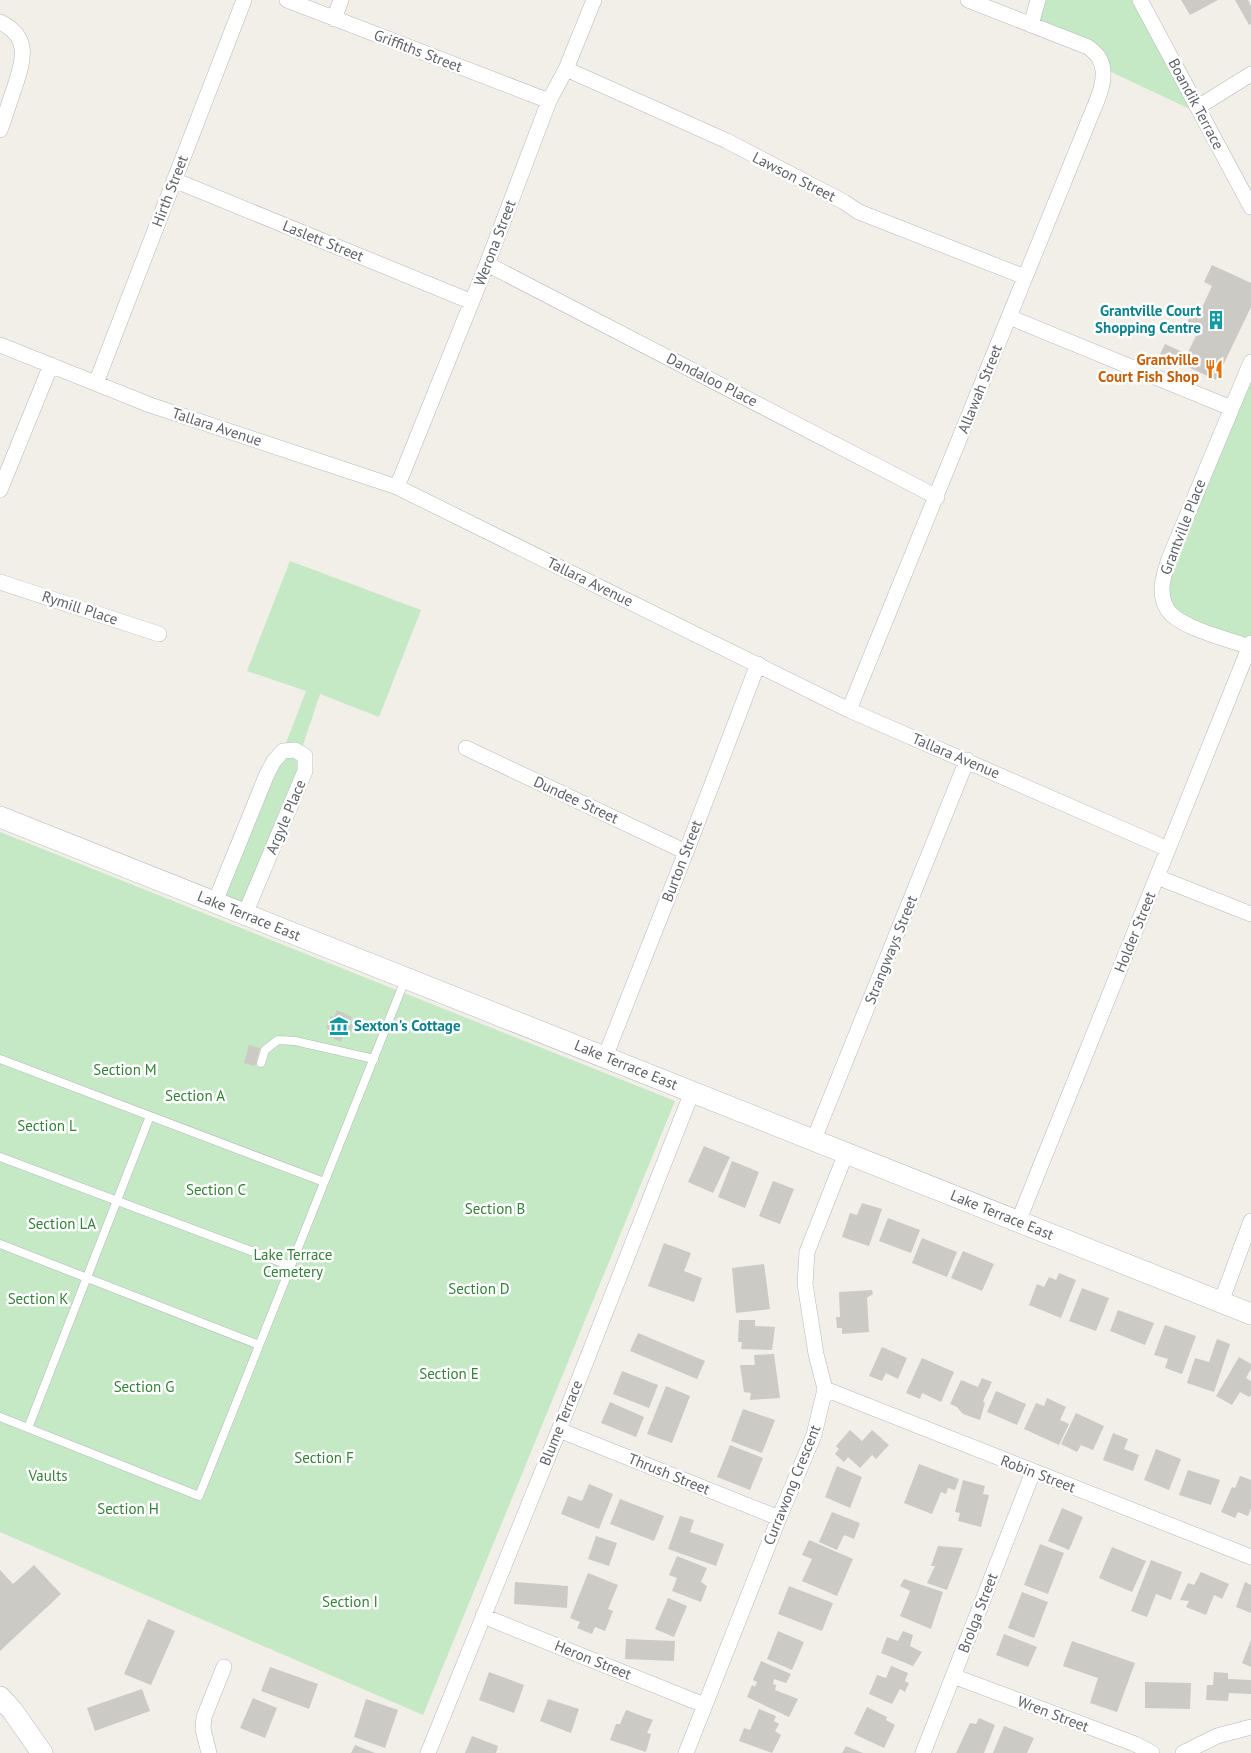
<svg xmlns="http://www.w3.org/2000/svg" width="1251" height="1753" font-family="'PT Sans',sans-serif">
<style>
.green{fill:#c5e8c5}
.building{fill:#cccac5}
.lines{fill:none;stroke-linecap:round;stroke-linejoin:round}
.lane-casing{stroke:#b5b8bc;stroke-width:9}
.street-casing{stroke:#b5b8bc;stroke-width:16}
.secondary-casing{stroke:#b6babf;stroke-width:22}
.lane{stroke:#fff;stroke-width:8}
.street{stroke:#fff;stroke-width:15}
.secondary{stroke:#fff;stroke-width:21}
.labels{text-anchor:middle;stroke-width:5;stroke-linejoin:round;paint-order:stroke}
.street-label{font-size:15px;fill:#5f6368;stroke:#fff}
.culture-label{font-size:15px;font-weight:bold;fill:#0d838f;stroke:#fff;text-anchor:end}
.food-label{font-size:15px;font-weight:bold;fill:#c56008;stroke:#fff;text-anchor:end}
.park-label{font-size:15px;fill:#348238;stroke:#fff}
</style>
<rect width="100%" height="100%" fill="#f1efe8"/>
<path class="green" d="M1045,0H1132L1190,109L1111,72L1105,54L1038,21Z
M1251,371V635L1247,644C1221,635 1171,624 1166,590C1165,582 1170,571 1171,563Z
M290,561L421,610L379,717L320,694L302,748L286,743L306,691L247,671Z
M295,754L301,770L243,910L219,902L277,763Z
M0,832L675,1101L423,1715L0,1532Z"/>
<path class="building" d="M1181,0H1218L1190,15Z
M1235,0H1248L1251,6V24L1249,25Z
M1212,265L1251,283V307L1216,380L1160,354L1165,344L1187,354L1198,332L1185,326L1193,311L1199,314L1212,286L1204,282Z
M337,1010L352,1017L349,1023L353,1025L349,1035L344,1033L341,1042L328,1036L331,1030L326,1028L331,1016L334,1017Z
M249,1045L260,1048L255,1066L244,1063Z
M704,1146L730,1157L713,1193L688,1182Z
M732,1161L759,1172L745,1208L718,1197Z
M773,1181L794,1189L780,1224L759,1216Z
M862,1203L882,1209L869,1246L842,1237L850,1213L857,1215Z
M888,1218L920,1230L911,1253L879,1241Z
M922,1238L957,1252L947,1277L912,1263Z
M664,1243L691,1253L684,1271L702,1278L694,1302L648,1286Z
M963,1251L994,1264L982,1291L951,1278Z
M764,1264L770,1309L736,1313L732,1268Z
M1059,1273L1076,1280L1061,1318L1029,1305L1037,1284L1044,1287L1049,1277L1056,1280Z
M1082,1288L1109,1298L1096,1331L1069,1321Z
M872,1290L873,1294L867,1298L869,1332L842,1334V1328H837L836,1317H840L839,1292Z
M1118,1310L1154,1323L1145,1345L1110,1331Z
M739,1320H755V1326L775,1327L772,1350L741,1349L742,1342H738Z
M1165,1325L1196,1336L1182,1374L1165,1368L1168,1359L1154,1355Z
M638,1333L705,1361L697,1379L630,1351Z
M1217,1339L1230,1344L1214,1392L1187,1383L1195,1358L1209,1362Z
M882,1347L907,1358L898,1379L886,1373L882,1381L869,1376Z
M774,1354L780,1398L750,1400L751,1393L744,1392L740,1365H755L754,1355Z
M1239,1357L1251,1364V1369L1246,1378L1251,1381V1395L1249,1397L1240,1392L1232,1405L1216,1396Z
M922,1358L954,1372L941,1402L922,1393L920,1399L906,1393Z
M622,1371L658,1385L649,1408L613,1394Z
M982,1378L992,1382L983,1401L985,1403L980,1420L963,1414L957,1407L950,1404L961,1380L978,1387Z
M666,1386L690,1396L672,1443L647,1434Z
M996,1391L1026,1404L1017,1425L987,1412Z
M1047,1398L1066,1407L1060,1420L1069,1424L1059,1445L1024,1429L1036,1403L1044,1406Z
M610,1402L644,1417L636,1437L601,1423Z
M743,1409L775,1420L762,1453L731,1441Z
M1076,1413L1104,1426L1093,1450L1081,1445L1077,1452L1061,1444Z
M850,1430L862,1441L872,1430L889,1445L876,1459L872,1455L860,1468L848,1457L844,1462L835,1454L839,1449L836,1446Z
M1113,1433L1128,1439L1124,1449L1139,1455L1133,1471L1103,1460Z
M730,1445L763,1458L750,1490L717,1477Z
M1156,1449L1181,1459L1169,1490L1144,1480Z
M919,1464L959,1479L955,1490L948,1488L946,1494L941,1492L932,1514L904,1503Z
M837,1466L862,1477L850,1508L825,1497Z
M1188,1470L1220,1480L1211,1505L1179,1495Z
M1240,1476L1251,1480V1508L1248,1516L1238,1512L1235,1518L1221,1512L1232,1487L1235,1488Z
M963,1480L985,1486L983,1494L989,1495L981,1527L958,1521L960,1513L955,1512Z
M589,1484L613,1494L599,1529L561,1514L568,1496L582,1501Z
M620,1499L664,1516L654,1541L610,1524Z
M1062,1508L1083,1517L1069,1550L1048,1541Z
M832,1512L860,1523L854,1539L844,1535L837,1550L819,1542Z
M680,1516L694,1520L690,1532L724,1544L716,1566L668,1549Z
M596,1536L617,1543L609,1566L588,1559Z
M809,1540L853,1559L837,1596L802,1581L812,1559L802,1555Z
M1040,1544L1064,1553L1048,1594L1024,1585Z
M938,1546L963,1548L947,1590L927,1583L935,1566H931Z
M1112,1547L1146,1561L1132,1592L1099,1578Z
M677,1556L707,1568L701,1582L707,1586L701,1602L672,1591L677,1578L669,1575Z
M1151,1560L1182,1572L1171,1600L1156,1594L1147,1617L1131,1611Z
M34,1565L61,1594L0,1651V1570L13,1584Z
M1201,1572L1229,1584L1222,1599L1214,1595L1206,1615L1186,1607L1189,1601L1180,1600L1188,1583L1194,1585Z
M588,1573L618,1585L608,1609L613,1611L605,1631L595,1627L592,1634L577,1628L580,1622L570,1618Z
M904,1579L943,1592L931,1629L900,1616L910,1591L900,1586Z
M515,1582L568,1586L567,1608L514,1604Z
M1245,1582L1251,1585V1613L1236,1607Z
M789,1586L833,1603L822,1631L778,1614Z
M1022,1592L1048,1602L1034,1638L1008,1628Z
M668,1598L687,1606L674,1637L655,1629Z
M148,1619L175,1631L151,1685L124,1674Z
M778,1631L804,1642L792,1670L767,1659Z
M903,1631L913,1635L910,1646L922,1652L913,1666L881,1653L887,1637L898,1641Z
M1004,1634L1037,1647L1028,1667L996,1655Z
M626,1639L675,1641L674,1661L625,1659Z
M1251,1640V1667L1242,1663Z
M1072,1641L1135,1663L1117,1712L1090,1703L1098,1678L1063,1666Z
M761,1661L791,1674L786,1683L774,1679L773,1684L776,1685L775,1690L798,1699L789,1717L747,1697L752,1685L755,1687L757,1682L753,1680Z
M891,1666L908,1673L905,1681L909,1683L905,1692L900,1689L892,1704L869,1694L877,1675L886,1678Z
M270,1667L318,1684L309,1709L261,1691Z
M489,1672L524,1685L514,1713L479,1700Z
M1214,1672L1228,1673V1679L1251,1680V1694L1229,1693L1228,1701L1206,1700L1207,1685H1213Z
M1145,1682L1191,1683L1190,1709L1145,1708Z
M142,1689L150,1711L95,1731L87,1708Z
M253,1698L277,1708L265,1738L240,1728Z
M366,1699L398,1710L385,1748L354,1737Z
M548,1699L579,1709L571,1733L540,1721Z
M867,1707L887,1717L886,1720L895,1725L884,1748L854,1734Z
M759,1709L776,1716L774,1721L779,1724L775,1731L781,1735L772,1753L739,1741L744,1728L750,1730Z
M626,1710L653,1720L647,1733L651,1734L646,1752L610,1740L616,1724H620Z
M979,1718L995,1725L984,1753H956L970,1723L976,1724Z
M1004,1726L1034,1738L1027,1753H993Z
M472,1736L498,1746L496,1753H465Z
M355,1745L375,1753H351Z
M846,1746L863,1753H842Z"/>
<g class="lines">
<g class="lane-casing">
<path id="lane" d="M0,1059L324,1182
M261,1063L265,1050L278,1040L295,1041L374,1059
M0,1157L291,1266
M0,1244L259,1345
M0,1417L199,1496L405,980
M28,1428L150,1116"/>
</g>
<g class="street-casing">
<path id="street" d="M287,0L549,101
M1140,0L1251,207
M334,19L341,0
M0,22C32,37 23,62 14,89C9,103 5,117 0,130
M1031,25L1038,0
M566,69L727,141L844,202L859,212L1025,277
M1198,107L1251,74
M174,180L472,302
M487,264L937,497
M1009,317L1231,408
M0,345L150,405L397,487L849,710L1168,849
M96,383L244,0
M397,487L487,264L549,101L566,69L594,0
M0,490L51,365
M0,582L159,634
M1249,647C1228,639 1188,630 1171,614C1165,608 1162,598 1162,589C1162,579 1166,569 1169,559L1251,362
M849,710L1087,125C1094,106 1111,78 1099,58C1097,54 1092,50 1088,47L968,0
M466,748L686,852
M1157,877L1251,914
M215,902L267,774L274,761L283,751L295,750L305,756V771L245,914
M605,1057L686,852L758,664
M814,1139L967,760
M1018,1222L1251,643
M1221,1302L1251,1221
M825,1389L1251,1557
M559,1430L779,1518
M483,1616L704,1705
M953,1676L1135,1744L1152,1753
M209,1753L203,1729L204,1717L224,1667
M428,1753L559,1430L692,1092
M686,1753L779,1518L814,1435L825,1389L816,1354L805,1284L807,1252L846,1153
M923,1753L1033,1472
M1183,1753L1217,1736L1251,1727"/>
</g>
<g class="secondary-casing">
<path id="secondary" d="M0,817L1251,1314
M0,1697L12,1710L42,1753"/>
</g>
<use href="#lane" class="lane"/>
<use href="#street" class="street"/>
<use href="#secondary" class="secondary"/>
</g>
<defs>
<g id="building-bare" transform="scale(1.5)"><path d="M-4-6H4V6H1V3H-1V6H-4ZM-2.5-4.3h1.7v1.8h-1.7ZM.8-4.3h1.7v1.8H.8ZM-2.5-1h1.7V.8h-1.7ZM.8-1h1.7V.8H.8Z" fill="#0f9aa8" stroke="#fff" stroke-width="2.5" paint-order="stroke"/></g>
<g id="restaurant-bare" transform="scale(1.5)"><path d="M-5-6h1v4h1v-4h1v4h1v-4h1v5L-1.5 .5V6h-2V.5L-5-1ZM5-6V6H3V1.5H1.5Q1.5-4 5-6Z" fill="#e8710a" stroke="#fff" stroke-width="2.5" paint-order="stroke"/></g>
<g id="museum-bare" transform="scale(1.5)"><path d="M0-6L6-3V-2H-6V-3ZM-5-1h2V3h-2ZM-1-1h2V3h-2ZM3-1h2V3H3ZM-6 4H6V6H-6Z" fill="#0f9aa8" stroke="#fff" stroke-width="2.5" paint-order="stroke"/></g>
</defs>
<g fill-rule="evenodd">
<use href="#building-bare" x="1216" y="320"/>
<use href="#restaurant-bare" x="1214" y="369"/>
<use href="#museum-bare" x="339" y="1026"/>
</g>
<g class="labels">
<g class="street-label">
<text transform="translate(418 51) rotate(21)" y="5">Griffiths Street</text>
<text transform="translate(1196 104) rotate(62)" y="5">Boandik Terrace</text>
<text transform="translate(794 177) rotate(27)" y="5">Lawson Street</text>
<text transform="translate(170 191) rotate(-69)" y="5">Hirth Street</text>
<text transform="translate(323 241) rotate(22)" y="5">Laslett Street</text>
<text transform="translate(495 243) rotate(-69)" y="5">Werona Street</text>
<text transform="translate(712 380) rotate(27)" y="5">Dandaloo Place</text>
<text transform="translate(980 389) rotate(-68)" y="5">Allawah Street</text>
<text transform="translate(217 427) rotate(18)" y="5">Tallara Avenue</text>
<text transform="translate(1183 527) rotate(-69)" y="5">Grantville Place</text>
<text transform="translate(590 582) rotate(26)" y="5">Tallara Avenue</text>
<text transform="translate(80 608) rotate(18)" y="5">Rymill Place</text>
<text transform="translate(956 756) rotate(23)" y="5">Tallara Avenue</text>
<text transform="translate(576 800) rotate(25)" y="5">Dundee Street</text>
<text transform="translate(286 817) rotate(-67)" y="5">Argyle Place</text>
<text transform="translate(682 861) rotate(-69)" y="5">Burton Street</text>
<text transform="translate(249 916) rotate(22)" y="5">Lake Terrace East</text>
<text transform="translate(1135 932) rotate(-68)" y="5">Holder Street</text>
<text transform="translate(891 950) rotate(-68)" y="5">Strangways Street</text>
<text transform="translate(626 1065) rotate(22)" y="5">Lake Terrace East</text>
<text transform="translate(1002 1215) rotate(22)" y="5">Lake Terrace East</text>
<text transform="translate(561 1423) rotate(-68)" y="5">Blume Terrace</text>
<text transform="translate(669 1474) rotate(22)" y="5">Thrush Street</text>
<text transform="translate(1038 1474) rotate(21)" y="5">Robin Street</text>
<text transform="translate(792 1485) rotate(-68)" y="5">Currawong Crescent</text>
<text transform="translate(978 1613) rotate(-69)" y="5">Brolga Street</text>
<text transform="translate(593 1660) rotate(22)" y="5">Heron Street</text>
<text transform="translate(1053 1714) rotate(21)" y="5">Wren Street</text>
</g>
<g class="culture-label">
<text x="1201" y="316">Grantville Court<tspan x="1201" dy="17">Shopping Centre</tspan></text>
<text x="354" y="1031" text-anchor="start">Sexton's Cottage</text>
</g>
<g class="food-label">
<text x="1199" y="365">Grantville<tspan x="1199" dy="17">Court Fish Shop</tspan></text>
</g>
<g class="park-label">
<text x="125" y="1075">Section M</text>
<text x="195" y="1101">Section A</text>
<text x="47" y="1131">Section L</text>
<text x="216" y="1195">Section C</text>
<text x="495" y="1214">Section B</text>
<text x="62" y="1229">Section LA</text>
<text x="293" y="1260">Lake Terrace<tspan x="293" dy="17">Cemetery</tspan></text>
<text x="479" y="1294">Section D</text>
<text x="38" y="1304">Section K</text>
<text x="449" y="1379">Section E</text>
<text x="144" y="1392">Section G</text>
<text x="324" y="1463">Section F</text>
<text x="48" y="1481">Vaults</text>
<text x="128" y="1514">Section H</text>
<text x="350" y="1607">Section I</text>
</g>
</g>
</svg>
